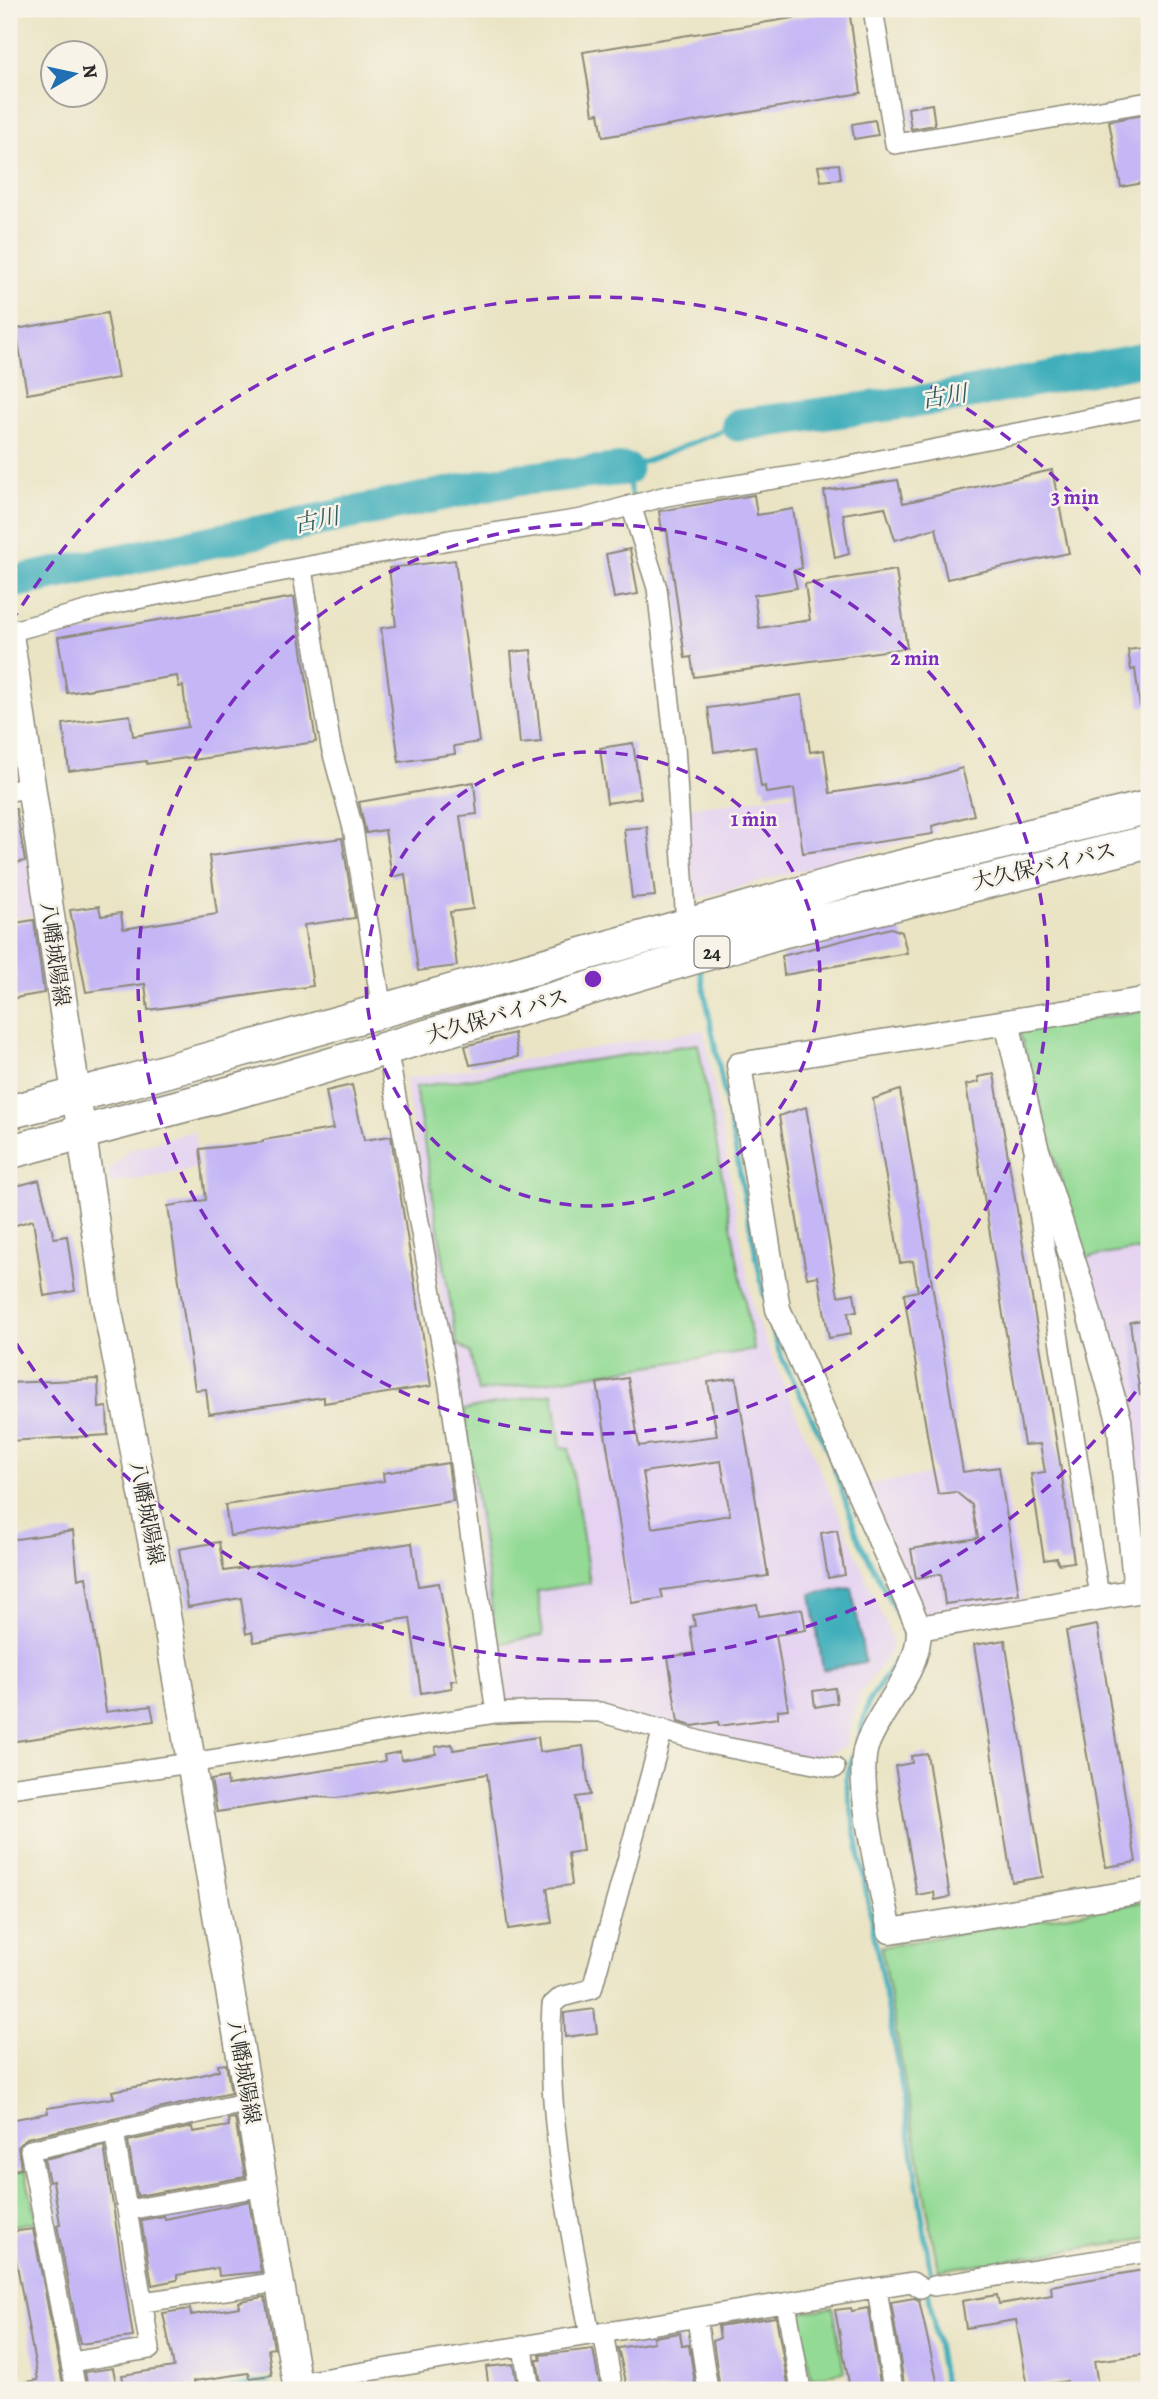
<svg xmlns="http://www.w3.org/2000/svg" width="1158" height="2399" font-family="Alegreya,'Noto Serif JP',serif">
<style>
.built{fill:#e5d3f1}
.green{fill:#93da94;stroke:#5f8260;stroke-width:2}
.water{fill:#40afbb;stroke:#366d73;stroke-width:2}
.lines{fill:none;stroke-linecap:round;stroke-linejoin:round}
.stream{stroke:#40afbb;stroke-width:5}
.river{stroke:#40afbb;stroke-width:33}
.building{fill:#c5b7f5;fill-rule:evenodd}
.minor-casing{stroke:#8a8878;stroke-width:22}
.tertiary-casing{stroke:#8a8878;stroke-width:27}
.secondary-casing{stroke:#8a8878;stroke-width:31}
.trunk-casing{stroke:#8a8878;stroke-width:36}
.minor{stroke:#fff;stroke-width:19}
.tertiary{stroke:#fff;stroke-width:24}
.secondary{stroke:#fff;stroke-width:28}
.trunk{stroke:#fff;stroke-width:33}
.ring{fill:none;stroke:#7b2cbf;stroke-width:3.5;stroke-dasharray:12 9}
.labels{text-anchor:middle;stroke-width:5;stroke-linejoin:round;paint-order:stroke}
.shield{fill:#f7f3e8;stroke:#686764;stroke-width:2}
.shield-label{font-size:19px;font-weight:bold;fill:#2b2b2b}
.street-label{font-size:21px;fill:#2b2b2b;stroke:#f7f3e8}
.water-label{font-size:23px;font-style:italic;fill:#32595d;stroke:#f7f3e8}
.centre{fill:#7b2cbf;stroke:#f7f3e8;stroke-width:3.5}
.ring-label{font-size:21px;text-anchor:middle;font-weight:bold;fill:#7b2cbf;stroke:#f7f3e8;stroke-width:5;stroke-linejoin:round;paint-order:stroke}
</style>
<rect width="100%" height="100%" fill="#f7f3e8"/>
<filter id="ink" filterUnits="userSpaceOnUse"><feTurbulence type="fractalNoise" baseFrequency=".0143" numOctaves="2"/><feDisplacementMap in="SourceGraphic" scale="14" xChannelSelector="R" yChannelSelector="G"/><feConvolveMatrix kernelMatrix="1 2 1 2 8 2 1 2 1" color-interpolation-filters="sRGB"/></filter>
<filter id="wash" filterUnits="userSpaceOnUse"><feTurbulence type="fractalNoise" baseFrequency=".00686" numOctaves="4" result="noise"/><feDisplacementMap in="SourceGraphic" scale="28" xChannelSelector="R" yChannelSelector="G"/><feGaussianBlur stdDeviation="1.57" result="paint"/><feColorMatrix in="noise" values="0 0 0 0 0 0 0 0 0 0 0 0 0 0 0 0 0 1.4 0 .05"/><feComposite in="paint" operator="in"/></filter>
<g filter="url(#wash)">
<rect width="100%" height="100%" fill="#eae4c4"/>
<path class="built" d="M927,777L937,833L695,899L689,856L687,808Z
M27,839L39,914L9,919V842Z
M1149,1004V1576L1144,1577L1138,1479L1121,1390L1068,1228L1015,1026Z
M704,1030L754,1314L892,1639L891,1649L880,1667L861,1691L845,1746L819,1759L507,1703L499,1698L458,1400L405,1079Z
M194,1131L200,1168L109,1184V1170L130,1149Z
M1001,1463L1024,1600L925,1614L865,1485Z"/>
<path class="green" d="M1149,1010V1248L1083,1258L1019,1030Z
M698,1044L754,1350L478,1392L470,1352L457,1344L415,1087Z
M553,1393L561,1447L569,1448L590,1583L537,1591L543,1635L497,1644L464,1410Z
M1149,1901V2238L938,2270L881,1947Z
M25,2171L37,2221L9,2227V2175Z
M833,2307L844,2372L811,2378L799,2313Z"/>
<path class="water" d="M852,1588L865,1662L823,1670L811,1594Z"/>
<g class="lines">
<path class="stream" d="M633,502L626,469L738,425
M700,969L764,1296
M768,1315L779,1352L828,1451L859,1540L905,1629V1647L869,1701L860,1733
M853,1756L846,1780L905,2105L931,2274L927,2284L945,2390
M215,2390L269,2381"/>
<path class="river" d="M738,425L949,397L1149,358
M9,583L513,480L626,469"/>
</g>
<g id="blocks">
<path class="building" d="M849,9L861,93L603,137L599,113L593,114L583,52Z
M932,104L935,125L911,129L908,108Z
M1149,114V182L1121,187L1109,121Z
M875,120L878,135L854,139L852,124Z
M839,164L841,179L821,181L818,166Z
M107,313L118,378L27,394L16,329Z
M1052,470L1069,553L947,579L936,528L895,540L885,507L843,514L849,554L835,558L824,491L898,480L903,503Z
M754,495L757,515L793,509L802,568L793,571L797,588L754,595L759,628L810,620L805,584L896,570L907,648L694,677L691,657L685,658L667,530L662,531L659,511Z
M630,549L638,594L614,598L606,554Z
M455,560L479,742L454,746L455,754L399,762L381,628L396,626L389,568Z
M294,597L316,742L193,760V757L147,764L146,761L69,771L63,724L130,715L133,736L188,727L183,686L179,687L177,676L67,693L58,637Z
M1149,647V706H1140L1135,669L1131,670L1128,650Z
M531,650L541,742L520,744L511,652Z
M802,695L810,752L824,750L830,793L929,778L962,768L974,815L932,826L933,834L803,853L794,789L766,793L765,786L761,787L755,746L714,752L708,708Z
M633,743L641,798L607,803L600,748Z
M474,782L477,814L460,816L473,909L450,912L457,966L418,971L405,874L392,877L385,830L366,833L359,802Z
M16,809L25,861L9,864V810Z
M647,827L655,896L632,898L624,829Z
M342,838L355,918L304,925L313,986L148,1010L145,984L86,992L70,910L99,906L101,916L121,913L123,929L217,914L209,856Z
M34,920L44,993L9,999V924Z
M891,928L902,932L907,953L784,975L782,956Z
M514,1033L518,1057L470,1065L465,1046Z
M994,1074L1060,1463L1074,1562L1058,1564L1057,1558L1044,1560L1031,1474L1045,1472L1040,1444L1024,1445L966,1085L979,1082L978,1077Z
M352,1085L364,1140L391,1136L431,1386L324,1403V1397L209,1414L206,1389L195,1390L168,1206L206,1200L200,1149L263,1142V1140L333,1129L326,1091Z
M900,1090L963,1472L999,1467L1019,1594L945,1604L941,1574L916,1578L911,1549L978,1538L972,1505L956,1492L938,1494L932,1464L904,1294L918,1291L913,1261L900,1263L873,1099Z
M806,1107L838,1296L854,1293L857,1312H848L851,1334L829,1338L818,1276L807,1278L779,1116Z
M39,1180L54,1238L67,1236L75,1291L44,1296L33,1220L9,1227V1188Z
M1149,1319V1394L1140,1395L1130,1322Z
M628,1378L639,1446L717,1436L708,1382L736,1378L768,1576L661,1590L663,1598L632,1603L597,1383ZM721,1461L730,1515L652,1528L643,1472Z
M98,1379L99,1408L107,1407L108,1435L9,1441V1383Z
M448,1463L453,1501L230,1536L225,1505L384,1481L383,1473Z
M837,1530L845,1575L828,1578L821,1533Z
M73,1531L78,1579L86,1577L106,1712L151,1706L154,1721L9,1742V1540Z
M219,1542L224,1571L412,1543L418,1586L439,1583L457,1680L451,1681L452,1688L421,1693L410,1618L254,1642L252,1632L246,1634L241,1598L188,1607L179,1549Z
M757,1604L759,1616L802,1609L806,1630L776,1635L788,1709L778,1710V1718L719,1726L718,1722L693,1726L678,1722L668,1657L694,1653L690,1627L695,1626L693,1615Z
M1097,1625L1136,1862L1106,1867L1066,1631Z
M1005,1640L1043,1877L1012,1882L974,1645Z
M835,1688L837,1703L815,1707L813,1691Z
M538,1737L540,1752L583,1746L590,1795L576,1797L583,1851L568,1853L572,1885L547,1888L552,1923L508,1929L487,1774L407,1788L336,1798L315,1797L217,1812L211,1780L227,1777L228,1785L385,1761L384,1755L400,1752L401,1760L436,1754L435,1747L452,1744L453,1750Z
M927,1754L950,1897L935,1900L934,1892L917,1895L895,1766L912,1763L911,1756Z
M594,2009L597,2033L565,2037L564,2013Z
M226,2064L231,2093L27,2138L18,2147L21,2169L9,2171V2120L48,2113L47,2108L114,2098L112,2091L202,2075L219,2070L218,2065Z
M235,2118L245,2177L137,2196L128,2141L192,2127L193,2132L229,2126L228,2119Z
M104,2146L133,2337L80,2344L57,2225L60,2224L53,2181L49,2182L44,2159Z
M249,2201L261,2272L219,2276L218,2268L177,2275V2280L152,2285L141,2220L164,2216L165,2219Z
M33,2229L64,2390H27L26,2382L38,2380L11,2232Z
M1149,2269L1148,2354L1094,2361L1099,2390H1069L1067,2381L1028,2387L1016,2320L966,2328L962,2301L997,2295L999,2304L1052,2295L1051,2286Z
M265,2297L274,2348L268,2349L272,2375L250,2378L249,2373L194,2381L195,2386L168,2390H125L122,2375L174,2367L163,2313L190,2309L191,2315L240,2307L239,2302L245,2300Z
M914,2298L919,2300L939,2390H905L891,2302Z
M851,2308L852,2311L868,2308L881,2390L850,2388L835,2310Z
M776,2317L789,2390H720L713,2341L720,2338L718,2326Z
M680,2333L682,2346L689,2345L696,2390H628L618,2348L654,2342L653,2337Z
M593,2349L600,2387L594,2390H542L537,2360H541L540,2355Z
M513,2364L518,2390H489L486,2367Z
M113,2368L117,2389L88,2390L85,2372Z"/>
</g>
</g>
<g filter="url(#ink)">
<use href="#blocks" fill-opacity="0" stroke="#8a8878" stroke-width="2"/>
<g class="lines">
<g class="minor-casing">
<path id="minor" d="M873,9L895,144L1149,102
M631,505L657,588L675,746L686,925
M302,569L331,747L353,828L382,1010
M9,632L108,605L187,589L449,540L582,519L666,496L825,471L1149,407
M9,791L30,788
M387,1048L448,1380L496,1713
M1034,1155L1032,1166L1099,1596
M9,1788L191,1763L496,1713L549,1711L600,1712L714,1745L835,1768
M128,2210L264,2186
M934,2286L1149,2252
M877,2289L893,2390
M143,2302L280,2282
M786,2303L801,2390
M697,2319L708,2390
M589,2330C569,2223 545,2113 552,2005L561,1997L592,1989L663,1729
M603,2332L613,2390
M523,2348L530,2390
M71,2362L150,2349L114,2131
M297,2383L912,2282L921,2288
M76,2390L30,2150L249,2102"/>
</g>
<g class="tertiary-casing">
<path id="tertiary" d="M1149,999L739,1065L778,1309L919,1628C920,1673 882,1705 867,1744C853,1778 883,1892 890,1931L1149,1890
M1007,1022L1036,1147L1081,1285L1119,1420L1136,1591
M919,1628L1149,1589"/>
</g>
<g class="secondary-casing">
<path id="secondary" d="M9,634L107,1307L163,1597L298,2390"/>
</g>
<g class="trunk-casing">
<path id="trunk" d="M9,1112L127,1082L859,877L1149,807
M9,1152L279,1080L783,931L1149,842"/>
</g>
<use href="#minor" class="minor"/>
<use href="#tertiary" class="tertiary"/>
<use href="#secondary" class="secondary"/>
<use href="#trunk" class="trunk"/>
</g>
</g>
<g class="ring">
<circle cx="593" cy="979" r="227"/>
<circle cx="593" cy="979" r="455"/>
<path d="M1148 1375A682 682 0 0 1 11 1335M11 623A682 682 0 0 1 1148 583"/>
</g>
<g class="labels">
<rect class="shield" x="694.5" y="936.5" width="35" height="31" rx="5"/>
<g class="shield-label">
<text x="712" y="959">24</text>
</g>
<g class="street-label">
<text transform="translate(1044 866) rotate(-13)" y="7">大久保バイパス</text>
<text transform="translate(55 954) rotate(82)" y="7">八幡城陽線</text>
<text transform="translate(497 1016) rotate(-16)" y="7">大久保バイパス</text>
<text transform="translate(147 1513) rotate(79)" y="7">八幡城陽線</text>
<text transform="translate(244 2072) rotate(80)" y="7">八幡城陽線</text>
</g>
<g class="water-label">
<text transform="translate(944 396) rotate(-9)" y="8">古川</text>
<text transform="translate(316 520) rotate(-12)" y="8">古川</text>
</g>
</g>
<circle cx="593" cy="979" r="10" class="centre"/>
<g class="ring-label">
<text x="1075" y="504">3 min</text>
<text x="915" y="665">2 min</text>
<text x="754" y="826">1 min</text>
</g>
<rect width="1158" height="2399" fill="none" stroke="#f7f3e8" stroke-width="35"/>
<g transform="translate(74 74) rotate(81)"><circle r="33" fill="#f7f3e8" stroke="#a5a39c" stroke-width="2"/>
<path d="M0-5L12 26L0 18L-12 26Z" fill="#1f6fb2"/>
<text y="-10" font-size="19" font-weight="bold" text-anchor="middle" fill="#2b2b2b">N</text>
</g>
</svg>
